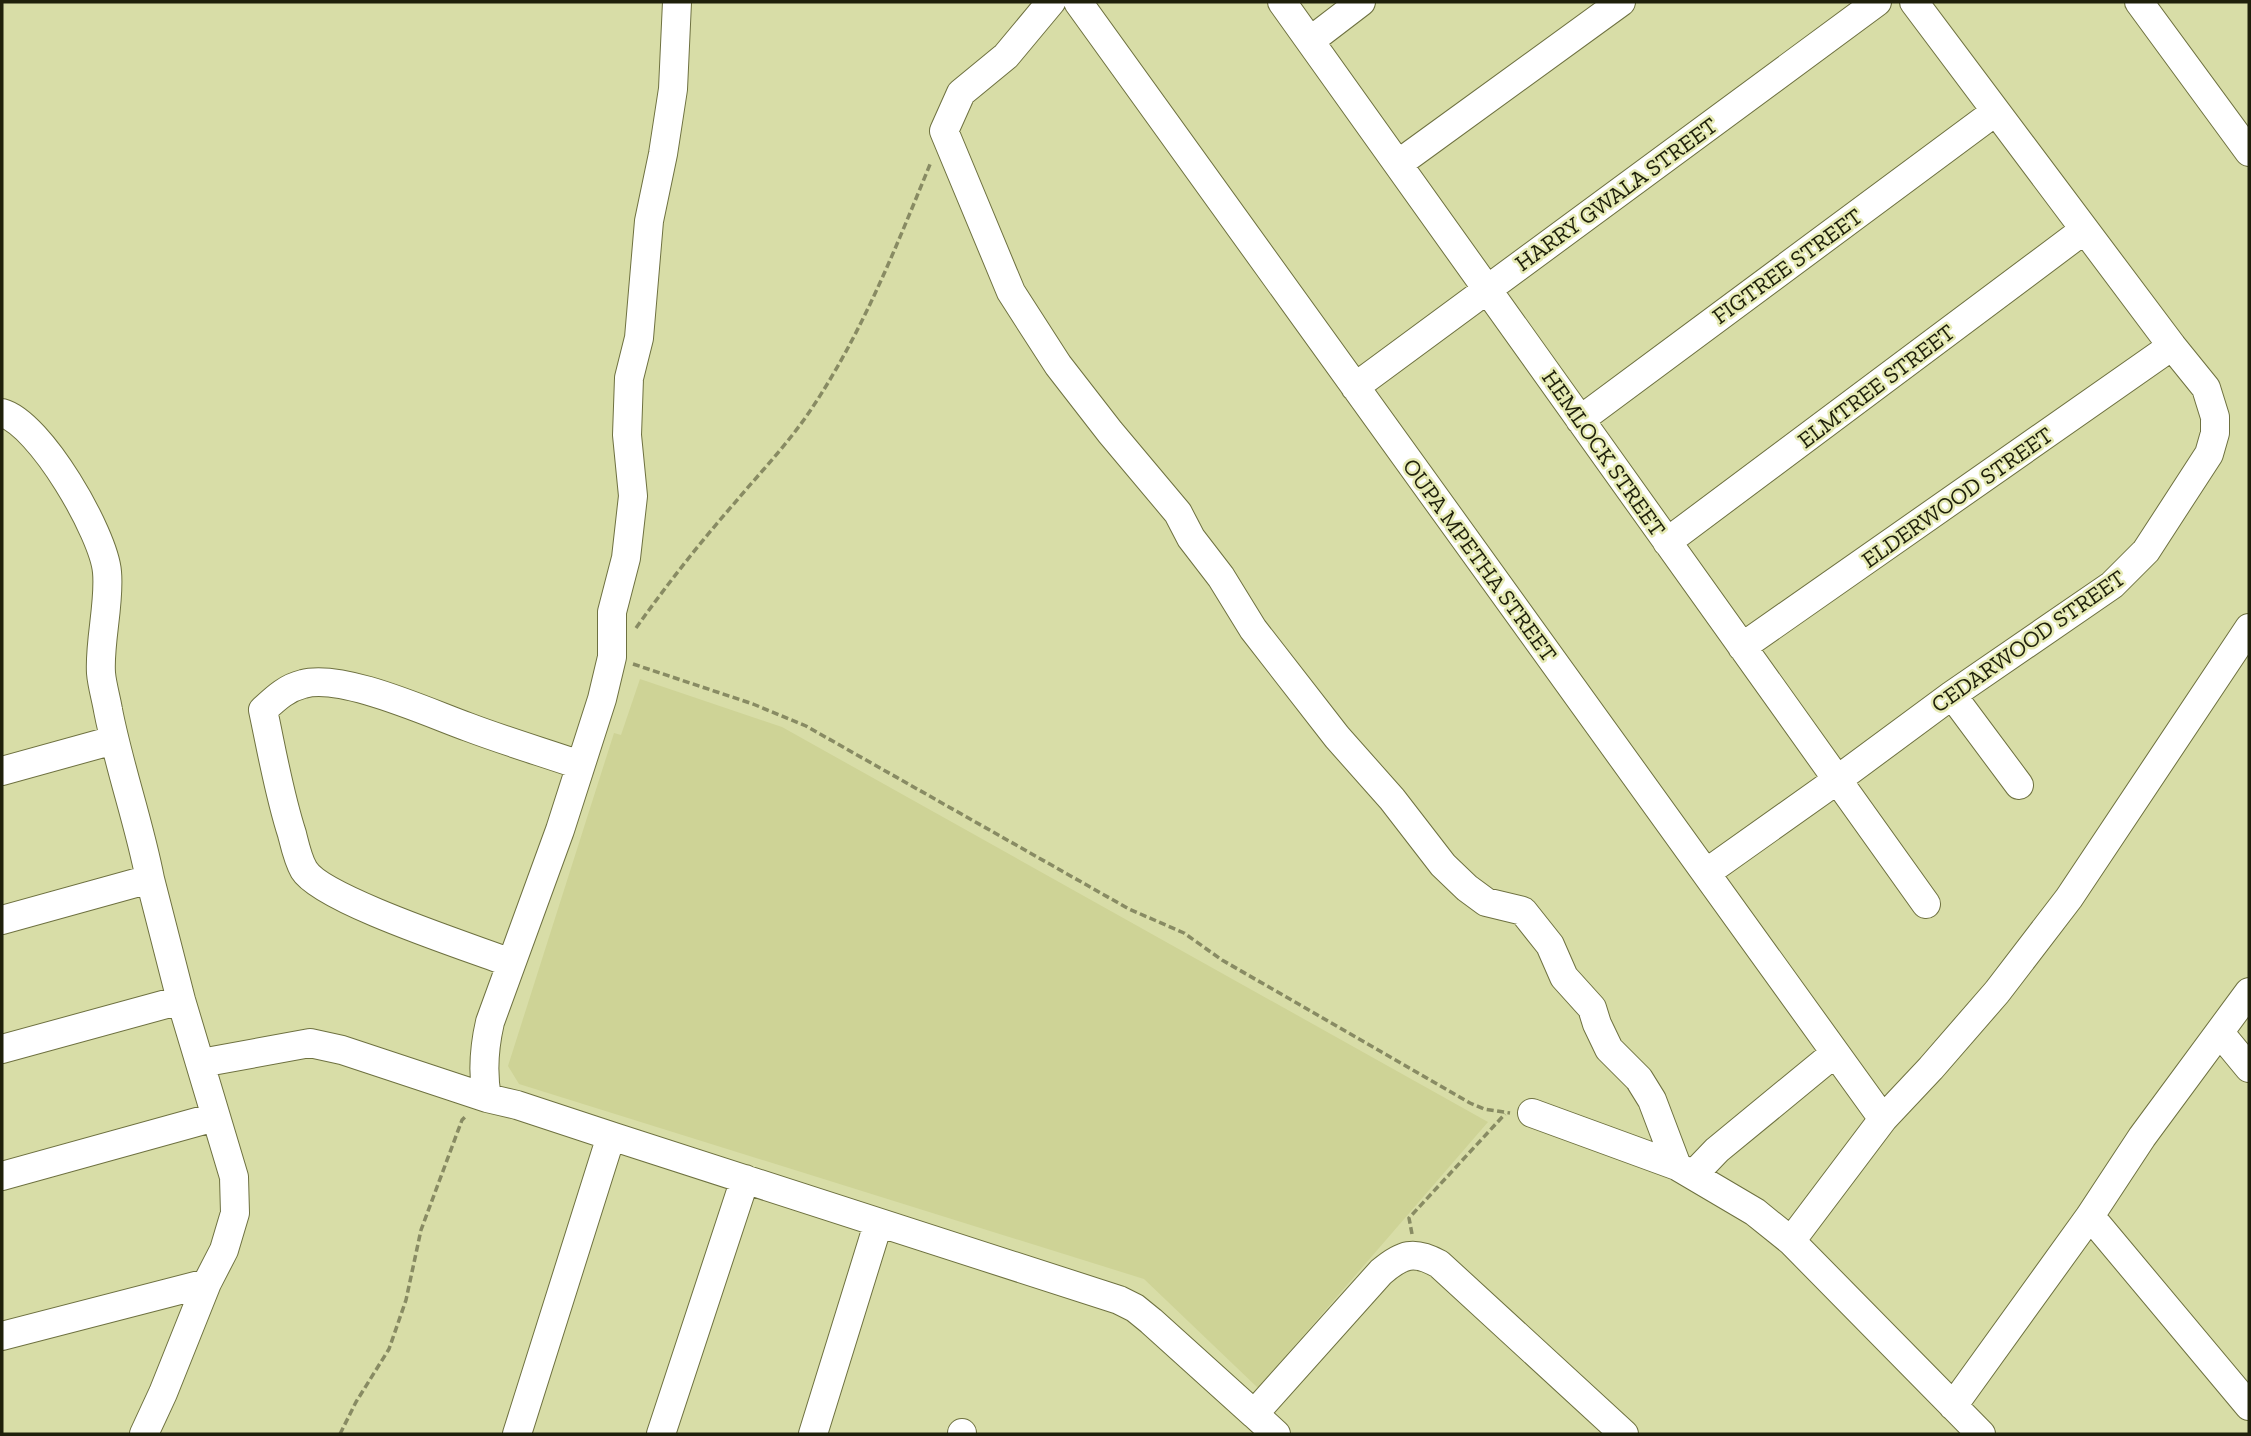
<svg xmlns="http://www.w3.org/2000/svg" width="2251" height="1436" font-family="'Zilla Slab',serif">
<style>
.built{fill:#ced396}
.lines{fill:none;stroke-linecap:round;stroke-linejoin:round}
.minor-casing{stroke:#6e7140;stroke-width:30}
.path{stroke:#888b63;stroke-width:3.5;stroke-dasharray:7 3.5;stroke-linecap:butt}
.minor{stroke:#fff;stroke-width:28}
.labels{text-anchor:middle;stroke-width:5;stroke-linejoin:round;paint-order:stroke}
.street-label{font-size:23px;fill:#1f200b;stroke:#e6eab4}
</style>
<rect width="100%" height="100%" fill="#d8dda7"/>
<path class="built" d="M640,679L782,727L1488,1122L1258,1388L1144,1279L519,1084L508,1066L614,733L621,735Z"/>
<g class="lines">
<g class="minor-casing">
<path id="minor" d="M1051,2L1006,56L961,93L944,131L1011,292L1058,365L1110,432L1178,513L1191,538L1221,577L1253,629L1337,737L1392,799L1443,865L1467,888L1486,902L1523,911L1550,945L1564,977L1592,1008L1597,1024L1609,1049L1639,1079L1652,1100L1677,1166
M1078,2L1883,1119
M1282,2L1926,904
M2139,2L2249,152
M1310,41L1361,2
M1398,164L1621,2
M1355,387L1877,2
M2,413C40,423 104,534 107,572C110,603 99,642 101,673C102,685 106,698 108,710C119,767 139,822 150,879L2,920
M1580,420L1995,112
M1667,542L2084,230
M1742,647L2172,346
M1952,695L2019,785
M2,771L114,740
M1706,873L1837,780L1952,695L2112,585L2146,551L2209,454L2215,433V417L2206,388L2172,346L1914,2
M511,963C472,948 322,900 304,870C298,860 295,846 292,834C279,794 272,752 263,710C275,699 286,688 303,684C342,673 429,713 468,727C505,741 542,752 580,765
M2220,1033L2249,1068
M2,1049L181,1000
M201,1063L310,1043L342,1050L487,1098
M1532,1113L1677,1166L1755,1212L1791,1241L1981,1434
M611,1136L517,1105L487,1098C482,1071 484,1048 490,1022L560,830L602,699L612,657V612L626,558L633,496L627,435L629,378L639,338L649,221L663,154L673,89L677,2
M1694,1174L1717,1150L1835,1053
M2,1176L215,1117
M2090,1216L2249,1406
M1791,1241L1883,1119L1931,1068L1997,992L2069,898L2249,628
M2,1336L207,1283
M1953,1406L2090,1216L2142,1137L2249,992
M144,1434L163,1393L207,1283L224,1250L235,1213L234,1177L181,1000L150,879
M517,1434L611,1136L1119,1300L1135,1308L1151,1321L1254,1414
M661,1434L745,1179
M813,1434L878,1224
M962,1434V1433
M1276,1434L1254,1414L1381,1272C1402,1254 1414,1250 1439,1264L1624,1434"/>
</g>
<path class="path" d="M636,628C666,586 698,545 732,506C758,475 787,445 810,411C862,334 896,247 931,162
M633,664L753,704L806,726L1129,909L1184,933L1222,960L1470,1103L1484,1109L1510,1113
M1412,1234L1409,1218L1505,1114
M340,1434L356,1402L389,1349L406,1300L421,1230L462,1120L467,1115"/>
<use href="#minor" class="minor"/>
</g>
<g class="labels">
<g class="street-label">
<text transform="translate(1616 194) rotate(-36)" y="8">HARRY GWALA STREET</text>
<text transform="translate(1787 266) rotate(-36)" y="8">FIGTREE STREET</text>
<text transform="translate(1876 386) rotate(-37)" y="8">ELMTREE STREET</text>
<text transform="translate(1604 453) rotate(55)" y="8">HEMLOCK STREET</text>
<text transform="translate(1957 497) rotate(-35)" y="8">ELDERWOOD STREET</text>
<text transform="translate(1480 560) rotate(54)" y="8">OUPA MPETHA STREET</text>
<text transform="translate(2028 641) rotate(-35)" y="8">CEDARWOOD STREET</text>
</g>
</g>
<rect width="2251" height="1436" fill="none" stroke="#1f200b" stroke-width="7"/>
</svg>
